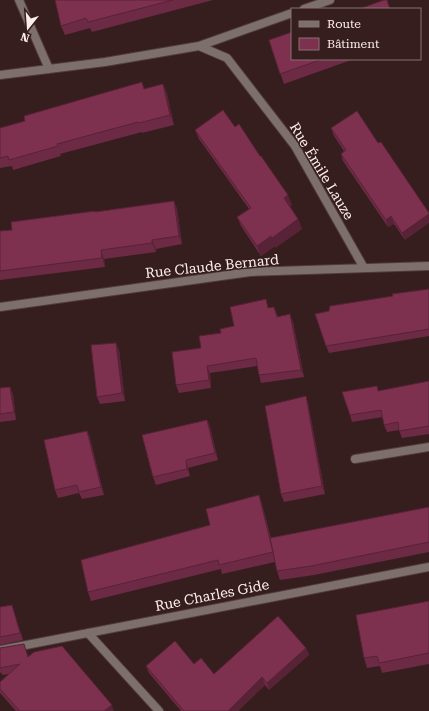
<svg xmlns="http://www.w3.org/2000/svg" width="429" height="711" font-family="'Roboto Serif',serif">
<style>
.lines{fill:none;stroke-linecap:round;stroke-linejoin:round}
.street-casing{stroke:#523b3b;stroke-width:10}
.street{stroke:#7d706c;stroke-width:8}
.wall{fill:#6c2a44}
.shaded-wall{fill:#582237}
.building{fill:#7e314f;stroke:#582237}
.labels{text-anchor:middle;stroke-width:3;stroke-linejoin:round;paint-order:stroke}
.street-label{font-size:14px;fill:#feedec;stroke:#361e1e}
</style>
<rect width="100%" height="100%" fill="#361e1e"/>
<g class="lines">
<g class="street-casing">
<path id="street" d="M19,0L49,69
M304,9L330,0
M199,46L292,13
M0,75L105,62L199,46L227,58L295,146L364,268
M0,307L250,272L429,266
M355,459L429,447
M88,633L159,711
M0,650L429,567"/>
</g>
<use href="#street" class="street"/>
</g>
<path class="wall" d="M55,0H213L92,32L90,28L65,35L61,26Z
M269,40L292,59H354L284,84Z
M163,84L167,94L174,125L142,133V132L60,154L61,156L13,170L12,166L0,168V128Z
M235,127L292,205L290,206L298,219L302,229L275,248V246L261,256L241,226L237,217L249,209L199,139L195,130Z
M331,128L378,143L405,240L394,224L388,227L343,161L341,154L344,151L334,136Z
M174,201L177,209L182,244L156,249V252L104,259L105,267L0,280V231L12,230L95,212Z
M429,289V336L329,353L326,346L393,296Z
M274,307L278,317L293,322L304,377L261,383L259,375L257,366L210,373L211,388L179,393L176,385L201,348L221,333Z
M119,350L125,401L100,404L97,397Z
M429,381V434L402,438L399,430L387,432L384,425L383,417L352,422L350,415L378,391Z
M0,388L13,394L16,420L0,422Z
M306,396L308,403L325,494L284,502L281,494Z
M207,420L210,427L218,460L188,468L190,476L156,485L153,477Z
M87,431L90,438L104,495L82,499L79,493L58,498L55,490Z
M259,495L262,504L271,538L429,507V552L314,575L280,580L277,571L275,562L222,574L221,569L91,601L88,592L210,525Z
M429,601V664L382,673L380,666L367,668L364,658Z
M0,607L14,612L23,640L0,645Z
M0,648L28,657L114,711H16L0,693V682L9,674L3,675L0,672Z
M306,648L309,655L269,690L265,685L238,711H181L149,673L146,666L194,664L214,674Z"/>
<path class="shaded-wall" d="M163,84L167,94L174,125L170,115Z
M288,195L292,205L288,208L284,198Z
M174,201L177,209L182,244L179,236Z
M429,214V223L405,240L402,233Z
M391,216L394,224L388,227L386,220Z
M298,219L302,229L275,248V246L261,256L257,246Z
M152,240L156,249V252L152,243Z
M101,250L104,259L105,267L102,258Z
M290,314L293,322L304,377L301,370Z
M116,343L119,350L125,401L122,393Z
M207,366L210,373L211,388L209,380Z
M10,387L13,394L16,420L14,412Z
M306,396L308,403L325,494L322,486Z
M207,420L210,427L218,460L215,453Z
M87,431L90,438L104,495L101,487Z
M186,460L190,476L187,469Z
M259,495L262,504L276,561L273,552Z
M306,648L309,655L269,690L267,683Z
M262,677L265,685L238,711H228Z
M112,705L114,711H104Z"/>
<path class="building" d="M55,0H173L88,22L86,18L61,26Z
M384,0H387L390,9H359Z
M292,32V59H323L280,74L269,40Z
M142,82L144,89L163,84L170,115L139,123L138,122L57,144L58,146L9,160L8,156L0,158V128L25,121L24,116Z
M223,110L235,127L239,124L260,156H261L288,195L284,198L298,219L272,238L271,236L257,246L237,217L251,208L195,130Z
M357,111L378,143L381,142L429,213V214L402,233L391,216L386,220L341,154L346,150L331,128Z
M174,201L179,236L152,240V243L101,250L102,258L0,271V231L12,230L11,222L95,211V212Z
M429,289V329L326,346L315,314L329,311L330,306L393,296L392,294Z
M266,299L268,308L274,307L277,317L290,314L301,370L259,375L256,358L207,366L209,380L176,385L172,352L201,348L199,336L221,333L220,329L234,326L230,307Z
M116,343L122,393L97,397L91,345Z
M429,381V426L399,431L398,422L384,425L381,410L350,415L342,392L377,386L378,391Z
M10,387L14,412L0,414V388Z
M306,396L322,486L281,494L265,406Z
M207,420L215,453L186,460L187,469L153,477L142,435Z
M87,431L101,487L79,492L77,485L55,490L44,440Z
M259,495L273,552L270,538L429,507V542L311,566L277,571L273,552L219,565L218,560L88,592L81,560L210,525L206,509Z
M429,601V653L379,663L377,656L364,658L356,615Z
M12,605L20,633L0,637V607Z
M278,616L306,648L267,683L262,677L228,711H229H184L146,666L175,641L194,664L201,658L214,674Z
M24,644L28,657L34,652L62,646L112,705L104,711H20L0,689V682L20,664L0,668V648Z"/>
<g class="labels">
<g class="street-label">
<text transform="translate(322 171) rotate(59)" y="5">Rue Émile Lauze</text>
<text transform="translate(212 266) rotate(-6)" y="5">Rue Claude Bernard</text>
<text transform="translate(212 595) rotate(-11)" y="5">Rue Charles Gide</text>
</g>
</g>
<rect x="291" y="8" width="130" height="52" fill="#361e1e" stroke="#867170"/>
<rect x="299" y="21" width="20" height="6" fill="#7d706c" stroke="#867170"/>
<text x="327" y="28" font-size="12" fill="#feedec">Route</text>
<rect x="299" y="38" width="20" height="12" fill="#7e314f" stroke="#867170"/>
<text x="327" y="48" font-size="12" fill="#feedec">Bâtiment</text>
<g transform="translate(28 28) rotate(197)" stroke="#361e1e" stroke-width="3" paint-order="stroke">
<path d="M0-3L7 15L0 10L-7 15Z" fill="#feedec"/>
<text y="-6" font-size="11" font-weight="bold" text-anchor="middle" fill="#feedec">N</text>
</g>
</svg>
